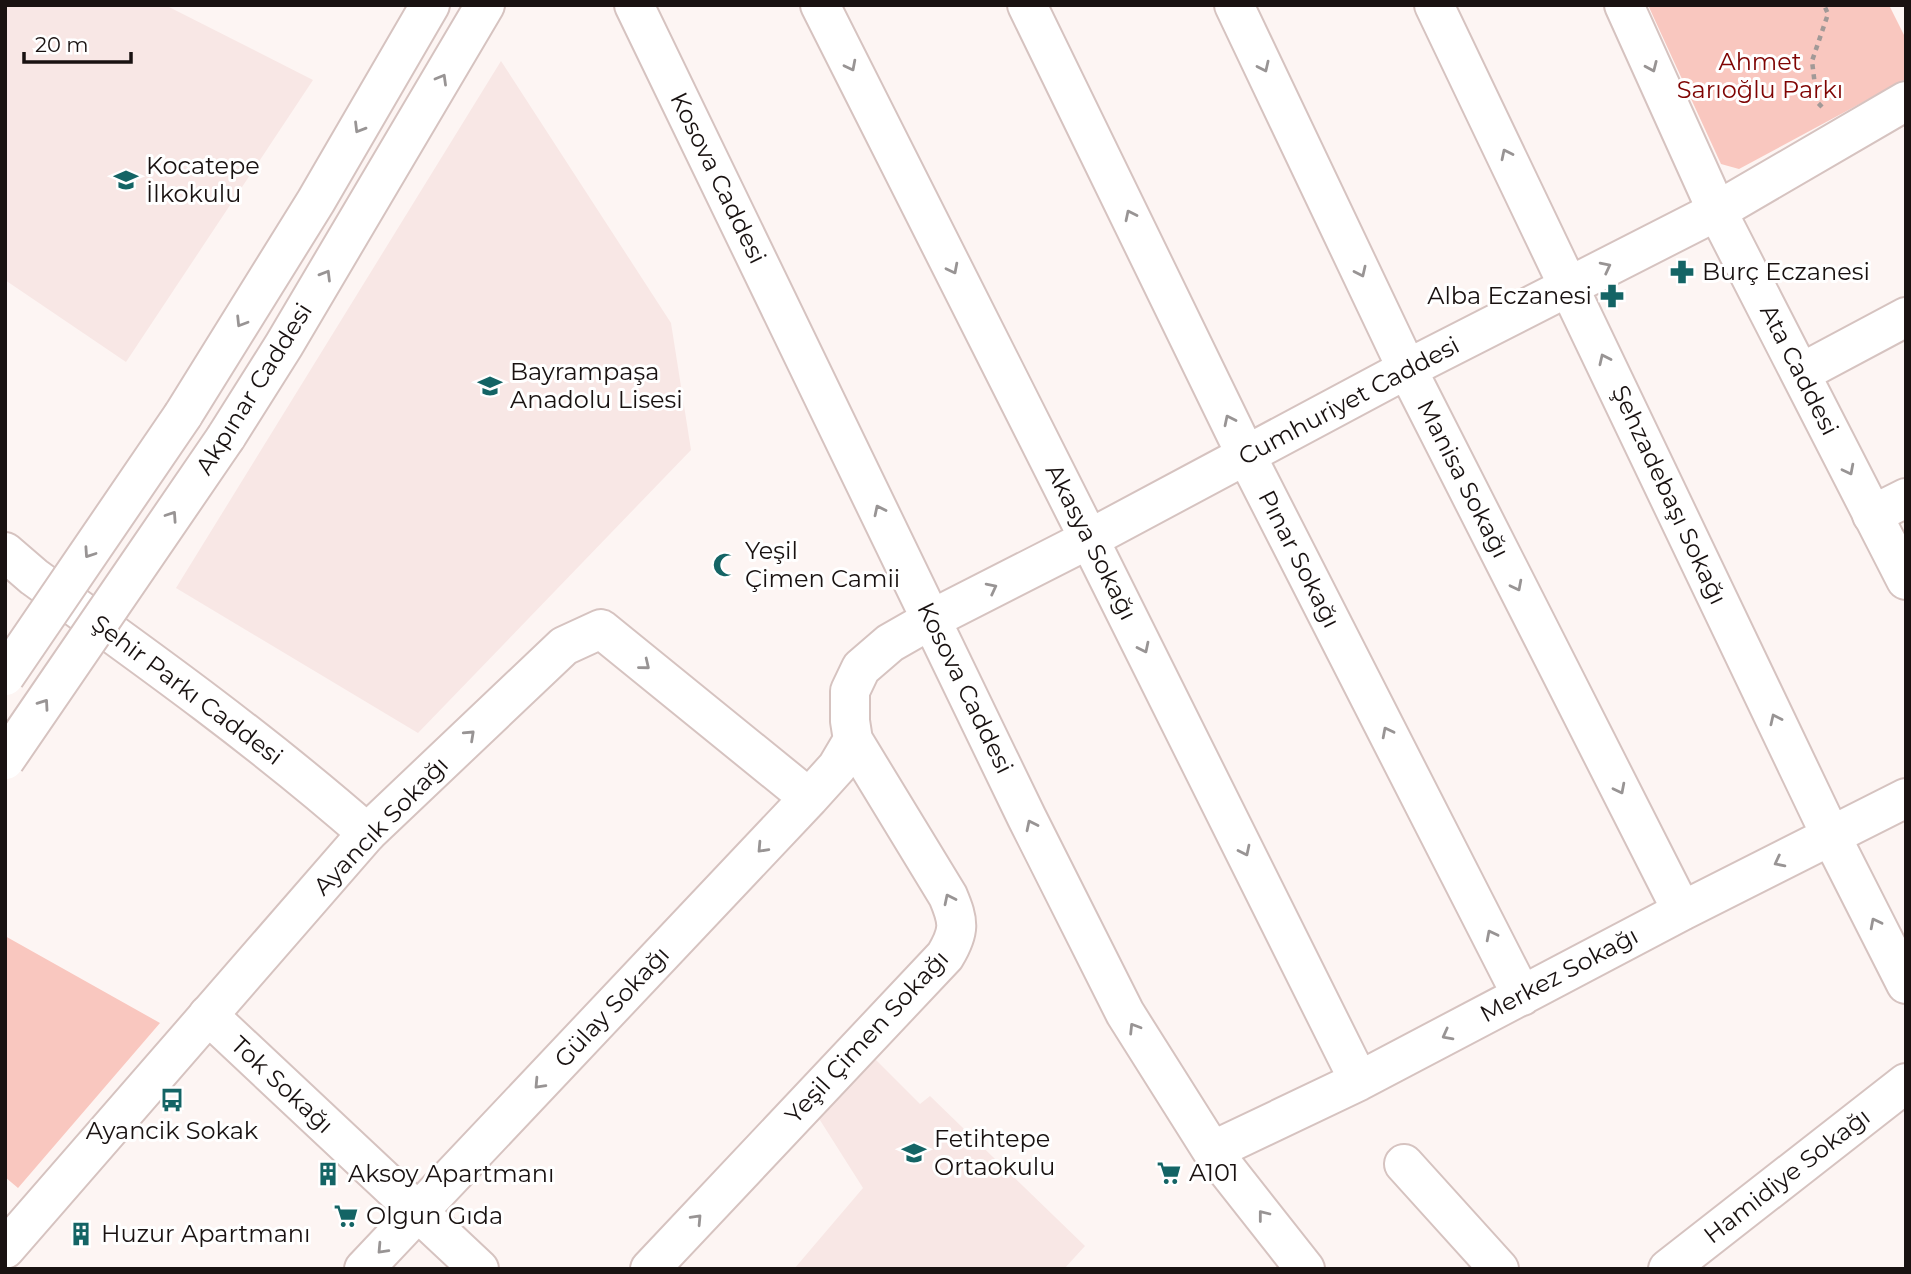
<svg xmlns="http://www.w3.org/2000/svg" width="1911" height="1274" font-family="Montserrat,sans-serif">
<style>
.built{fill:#f8e7e5}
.green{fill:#f9c7bf}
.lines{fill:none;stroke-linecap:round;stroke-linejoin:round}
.minor-casing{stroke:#d6c3c0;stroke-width:42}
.tertiary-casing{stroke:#d6c3c0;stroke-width:42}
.secondary-casing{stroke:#d6c3c0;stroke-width:42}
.primary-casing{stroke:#d6c3c0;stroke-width:42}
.path{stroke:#a19997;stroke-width:4.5;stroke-dasharray:5 5;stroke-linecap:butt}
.minor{stroke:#fff;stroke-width:38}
.tertiary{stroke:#fff;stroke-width:38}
.secondary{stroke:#fff;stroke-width:38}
.primary{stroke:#fff;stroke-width:38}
.primary-bridge-casing{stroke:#d6c3c0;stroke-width:42;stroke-linecap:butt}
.primary-bridge{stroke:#fff;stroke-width:38}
.oneway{stroke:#989494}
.labels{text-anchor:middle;stroke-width:6;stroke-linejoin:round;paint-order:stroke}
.park-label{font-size:24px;fill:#7f0403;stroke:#fff}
.poi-label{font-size:24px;fill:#191211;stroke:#fff;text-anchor:start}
.street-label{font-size:24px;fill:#191211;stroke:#fff}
</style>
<rect width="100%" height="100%" fill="#fdf5f3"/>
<path class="built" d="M5,5H165L313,80L126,362L5,280Z
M501,61L671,323L691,450L418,733L176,588Z
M869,1053L920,1104L930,1096L1085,1246L1064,1269H794L863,1188L818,1117Z"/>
<path class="green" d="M1648,5H1889L1906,39V79L1739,169L1721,164Z
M5,936L160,1023L18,1188L5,1177Z"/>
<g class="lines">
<g class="minor-casing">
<path id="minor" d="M634,5L1027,818L1125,1013L1212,1151L1305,1269
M820,5L1089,539L1359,1081
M1027,5L1246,455L1522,996
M1234,5L1407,369L1682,911
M1434,5L1831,836L1906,984
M1801,373L1906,317
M1872,515L1906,498
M367,833L564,646L601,629L809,798
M208,1015L479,1269
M1212,1151L1359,1081L1682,911L1906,798
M1404,1164L1499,1269
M364,1269L809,798L837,767L853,740
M650,1269L945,956C960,931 959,922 948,896L853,740L850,721V691L861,668L890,643L932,619L1089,539L1407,369L1717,211L1906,101
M1668,1269L1906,1083"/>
</g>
<g class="tertiary-casing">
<path id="tertiary" d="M1624,5L1717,211L1906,580"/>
</g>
<g class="secondary-casing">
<path id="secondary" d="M5,552L34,577C148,659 261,740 367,833L5,1249"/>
</g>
<g class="primary-casing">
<path id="primary" d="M183,415L316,201L430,5
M226,437L284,345L485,5"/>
</g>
<path class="path" d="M1822,107L1817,102L1812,61L1828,14L1824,5"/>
<use href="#minor" class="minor"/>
<use href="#tertiary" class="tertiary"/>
<use href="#secondary" class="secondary"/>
<use href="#primary" class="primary"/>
<g class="primary-bridge-casing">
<path id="primary-bridge" d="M5,676L183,415
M5,760L226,437"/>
</g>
<use href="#primary-bridge" class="primary-bridge"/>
</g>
<defs><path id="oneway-chevron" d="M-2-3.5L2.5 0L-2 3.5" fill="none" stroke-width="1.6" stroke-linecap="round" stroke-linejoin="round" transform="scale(1.75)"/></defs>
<g class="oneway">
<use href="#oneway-chevron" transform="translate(851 66) rotate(63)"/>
<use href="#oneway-chevron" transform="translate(1264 67) rotate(65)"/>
<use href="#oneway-chevron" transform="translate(1652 67) rotate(66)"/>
<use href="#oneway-chevron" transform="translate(442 79) rotate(-60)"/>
<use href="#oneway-chevron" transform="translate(359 128) rotate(121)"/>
<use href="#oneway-chevron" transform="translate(1506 154) rotate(-116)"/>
<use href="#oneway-chevron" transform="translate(1130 215) rotate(-116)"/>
<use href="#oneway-chevron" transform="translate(1606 267) rotate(-27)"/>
<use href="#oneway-chevron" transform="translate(953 269) rotate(63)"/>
<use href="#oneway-chevron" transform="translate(1361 272) rotate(65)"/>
<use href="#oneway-chevron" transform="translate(326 275) rotate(-59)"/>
<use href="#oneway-chevron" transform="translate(241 322) rotate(122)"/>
<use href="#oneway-chevron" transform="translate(1604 359) rotate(-115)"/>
<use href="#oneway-chevron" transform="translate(1229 420) rotate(-116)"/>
<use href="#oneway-chevron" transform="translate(1849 470) rotate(63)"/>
<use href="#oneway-chevron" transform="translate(879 510) rotate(-116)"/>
<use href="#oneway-chevron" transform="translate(172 516) rotate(-56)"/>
<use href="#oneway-chevron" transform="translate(89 553) rotate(124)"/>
<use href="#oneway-chevron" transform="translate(1517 586) rotate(63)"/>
<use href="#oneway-chevron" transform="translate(992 588) rotate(-27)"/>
<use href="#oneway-chevron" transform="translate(1144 648) rotate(64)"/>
<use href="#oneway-chevron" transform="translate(645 665) rotate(39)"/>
<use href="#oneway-chevron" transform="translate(44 704) rotate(-55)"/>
<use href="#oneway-chevron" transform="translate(1775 719) rotate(-115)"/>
<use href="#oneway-chevron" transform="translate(1387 732) rotate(-117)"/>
<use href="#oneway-chevron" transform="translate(470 735) rotate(-43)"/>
<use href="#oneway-chevron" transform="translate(1620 789) rotate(63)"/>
<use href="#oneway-chevron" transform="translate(1031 825) rotate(-116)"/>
<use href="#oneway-chevron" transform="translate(762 848) rotate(133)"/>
<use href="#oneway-chevron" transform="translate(1245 851) rotate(64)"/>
<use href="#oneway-chevron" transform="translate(1779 862) rotate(153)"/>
<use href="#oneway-chevron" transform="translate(949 899) rotate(-116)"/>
<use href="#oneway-chevron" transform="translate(1875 923) rotate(-117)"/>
<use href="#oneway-chevron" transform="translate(1491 935) rotate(-117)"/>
<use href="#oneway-chevron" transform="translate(1134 1028) rotate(-122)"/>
<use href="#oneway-chevron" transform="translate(1447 1035) rotate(152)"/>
<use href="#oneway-chevron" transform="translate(539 1084) rotate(133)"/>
<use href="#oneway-chevron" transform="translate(1263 1215) rotate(-128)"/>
<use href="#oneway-chevron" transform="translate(697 1219) rotate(-47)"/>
<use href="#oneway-chevron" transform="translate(382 1249) rotate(133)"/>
</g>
<defs>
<g id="school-bare" transform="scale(1.89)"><path d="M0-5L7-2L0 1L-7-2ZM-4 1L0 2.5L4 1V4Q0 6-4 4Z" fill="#146465" stroke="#fff" stroke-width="2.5" paint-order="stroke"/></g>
<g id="pharmacy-bare" transform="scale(1.89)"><path d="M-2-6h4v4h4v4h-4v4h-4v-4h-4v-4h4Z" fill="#146465" stroke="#fff" stroke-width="2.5" paint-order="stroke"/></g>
<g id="mosque-bare" transform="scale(1.89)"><path d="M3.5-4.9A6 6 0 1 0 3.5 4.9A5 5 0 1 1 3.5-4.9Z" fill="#146465" stroke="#fff" stroke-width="2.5" paint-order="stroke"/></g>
<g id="bus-bare" transform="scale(1.89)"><path d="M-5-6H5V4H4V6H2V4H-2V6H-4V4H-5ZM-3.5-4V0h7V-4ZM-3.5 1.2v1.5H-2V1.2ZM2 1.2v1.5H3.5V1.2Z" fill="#146465" stroke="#fff" stroke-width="2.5" paint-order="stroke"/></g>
<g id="supermarket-bare" transform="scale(1.89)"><path d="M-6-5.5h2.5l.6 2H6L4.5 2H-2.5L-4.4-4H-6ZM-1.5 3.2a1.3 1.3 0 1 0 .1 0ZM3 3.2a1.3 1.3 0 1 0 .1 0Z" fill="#146465" stroke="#fff" stroke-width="2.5" paint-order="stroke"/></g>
<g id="building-bare" transform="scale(1.89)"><path d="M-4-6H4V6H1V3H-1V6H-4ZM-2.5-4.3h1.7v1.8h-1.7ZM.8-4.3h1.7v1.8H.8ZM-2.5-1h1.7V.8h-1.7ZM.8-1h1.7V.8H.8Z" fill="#146465" stroke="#fff" stroke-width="2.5" paint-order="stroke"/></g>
</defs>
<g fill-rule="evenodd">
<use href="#school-bare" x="126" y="180"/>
<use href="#pharmacy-bare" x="1682" y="272"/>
<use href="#pharmacy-bare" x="1612" y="296"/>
<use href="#school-bare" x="490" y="386"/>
<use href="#mosque-bare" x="725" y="565"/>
<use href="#bus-bare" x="172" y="1100"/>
<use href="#school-bare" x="914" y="1153"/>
<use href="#supermarket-bare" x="1169" y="1173"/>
<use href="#building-bare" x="328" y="1174"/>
<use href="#supermarket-bare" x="346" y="1216"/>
<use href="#building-bare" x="81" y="1234"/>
</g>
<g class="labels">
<g class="park-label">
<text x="1760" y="70">Ahmet<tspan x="1760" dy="28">Sarıoğlu Parkı</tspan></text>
</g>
<g class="poi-label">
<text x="146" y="174">Kocatepe<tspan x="146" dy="28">İlkokulu</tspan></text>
<text x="1702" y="280">Burç Eczanesi</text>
<text x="1592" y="304" text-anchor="end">Alba Eczanesi</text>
<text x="510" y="380">Bayrampaşa<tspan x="510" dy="28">Anadolu Lisesi</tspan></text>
<text x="745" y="559">Yeşil<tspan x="745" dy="28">Çimen Camii</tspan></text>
<text x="172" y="1139" text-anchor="middle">Ayancik Sokak</text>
<text x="934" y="1147">Fetihtepe<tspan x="934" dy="28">Ortaokulu</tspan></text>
<text x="1189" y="1181">A101</text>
<text x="348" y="1182">Aksoy Apartmanı</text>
<text x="366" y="1224">Olgun Gıda</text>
<text x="101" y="1242">Huzur Apartmanı</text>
</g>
<g class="street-label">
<text transform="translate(718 178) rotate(64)" y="8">Kosova Caddesi</text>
<text transform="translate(1799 370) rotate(63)" y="8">Ata Caddesi</text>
<text transform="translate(254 389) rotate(-58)" y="8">Akpınar Caddesi</text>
<text transform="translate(1349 401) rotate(-28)" y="8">Cumhuriyet Caddesi</text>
<text transform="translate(1463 479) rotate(63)" y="8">Manisa Sokağı</text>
<text transform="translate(1669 495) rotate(65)" y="8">Şehzadebaşı Sokağı</text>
<text transform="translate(1091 542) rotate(63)" y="8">Akasya Sokağı</text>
<text transform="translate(1299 559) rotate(63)" y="8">Pınar Sokağı</text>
<text transform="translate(965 688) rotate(64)" y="8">Kosova Caddesi</text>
<text transform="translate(187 690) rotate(37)" y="8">Şehir Parkı Caddesi</text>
<text transform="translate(381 826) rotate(-46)" y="8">Ayancık Sokağı</text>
<text transform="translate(1559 975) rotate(-28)" y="8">Merkez Sokağı</text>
<text transform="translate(612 1007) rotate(-47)" y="8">Gülay Sokağı</text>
<text transform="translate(867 1037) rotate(-47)" y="8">Yeşil Çimen Sokağı</text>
<text transform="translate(282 1085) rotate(43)" y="8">Tok Sokağı</text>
<text transform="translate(1787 1176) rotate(-38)" y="8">Hamidiye Sokağı</text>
</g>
</g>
<rect width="1911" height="1274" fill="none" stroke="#191211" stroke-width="14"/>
<path d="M24 52v10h107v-10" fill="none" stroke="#191211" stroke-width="3.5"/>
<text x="35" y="52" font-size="21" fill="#191211" stroke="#ffffff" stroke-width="5" paint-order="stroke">20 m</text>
</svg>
